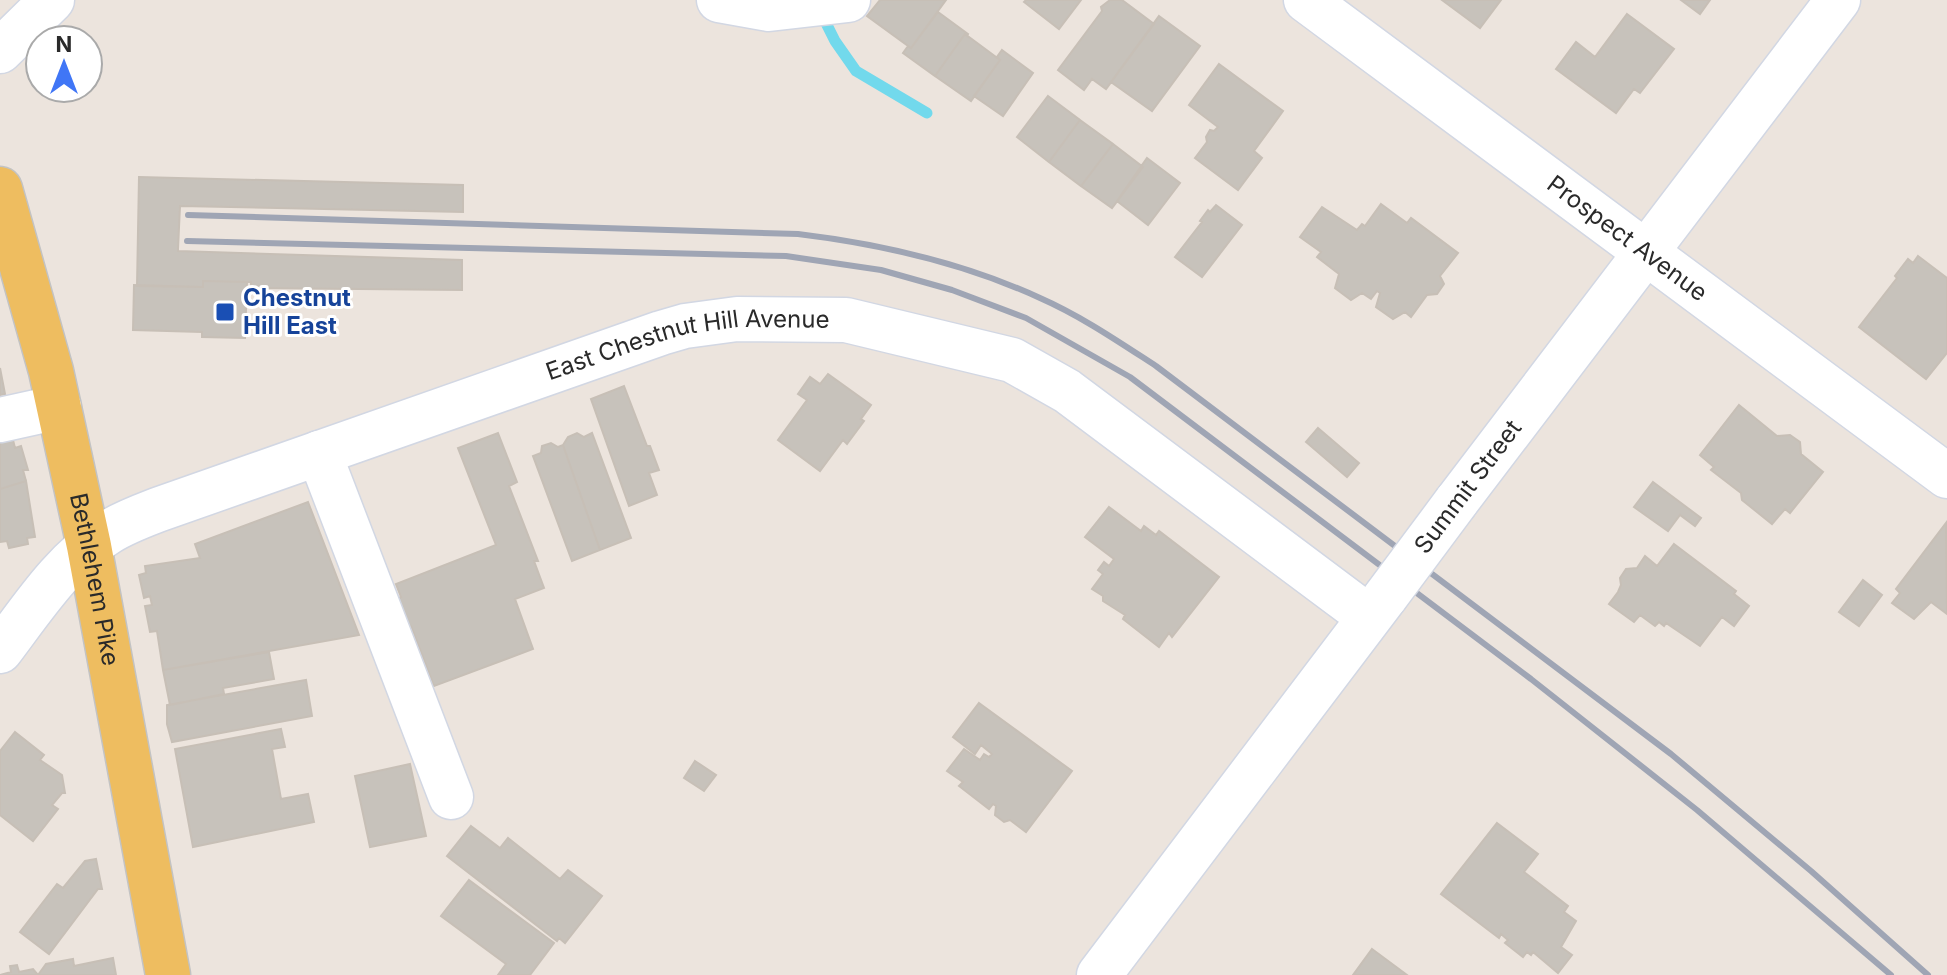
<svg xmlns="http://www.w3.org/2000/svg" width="1947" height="975" font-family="Inter,sans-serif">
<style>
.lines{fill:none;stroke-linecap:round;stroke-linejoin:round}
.stream{stroke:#72d9ec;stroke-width:11}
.building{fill:#c7c2bb;stroke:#c7bfb6;stroke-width:2}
.minor-casing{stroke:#d2d7e3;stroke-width:47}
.major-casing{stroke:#c3c3c3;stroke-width:47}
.minor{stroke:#fff;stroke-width:44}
.major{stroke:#eebd60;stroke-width:44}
.rail{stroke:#9fa5b4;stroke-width:6}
.minor-bridge-casing{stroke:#d2d7e3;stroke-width:47;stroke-linecap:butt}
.minor-bridge{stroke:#fff;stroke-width:44}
.transit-dot{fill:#1a4fb4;stroke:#fff;stroke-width:3}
.labels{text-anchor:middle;stroke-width:6;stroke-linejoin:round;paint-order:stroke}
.street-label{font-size:24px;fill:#2a2a2a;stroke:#fff}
.transit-label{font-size:24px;font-weight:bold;fill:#164399;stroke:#fff;text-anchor:start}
</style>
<rect width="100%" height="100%" fill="#ece4dd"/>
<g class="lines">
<path class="stream" d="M820,11L835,41L856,71L927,113"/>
</g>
<path class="building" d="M880,0H946L911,48L867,16Z
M1026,0H1081L1059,29L1024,2Z
M1110,0H1122L1154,24L1106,89L1092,79L1084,90L1058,70L1102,11L1101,7Z
M1442,0H1501L1480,28Z
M1681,0H1710L1700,14Z
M938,12L968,34L967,36L965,34L935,76L903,53L908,46L911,48Z
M1627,14L1674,49L1640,93L1634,89L1616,113L1556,69L1576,42L1595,57Z
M1159,16L1200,46L1152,111L1111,82Z
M965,34L1000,60L971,101L935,76Z
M1002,50L1033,73L1003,116L974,96L1000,60L997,57Z
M1219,64L1283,111L1254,151L1262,158L1238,190L1195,158L1207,142L1206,137L1210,130L1214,131L1218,127L1189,105Z
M1048,96L1080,120L1049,162L1017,137Z
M1080,120L1113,144L1081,186L1049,162Z
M1113,144L1143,167L1112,208L1081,186Z
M1147,158L1180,183L1148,225L1117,201Z
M139,177L463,185V212L180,206L178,249V251L462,260V290L251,288V282L203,281V287L137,286Z
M1381,204L1407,223L1411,218L1458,253L1440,276L1444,284L1437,294L1427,295L1411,317L1405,312L1393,319L1376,307L1380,293L1377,291L1371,299L1362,293L1351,300L1335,288L1339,274L1317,257L1321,252L1300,237L1322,207L1357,230L1362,224L1365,226Z
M1216,205L1242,225L1202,277L1175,257L1202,222L1200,221L1208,210L1210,212Z
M1918,256L1947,278V353L1926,379L1859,327L1897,278L1895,276L1908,259L1913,263Z
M203,281L247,282L245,338L202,337V332L133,330L134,285L203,287Z
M0,368L5,394L0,395Z
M828,374L871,405L861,419L864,421L847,444L843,440L820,471L778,440L807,400L798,394L810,377L820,384Z
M624,386L647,446H650L659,470L649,473L657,495L629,506L591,399Z
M1739,405L1777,436L1790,435L1800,442L1801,454L1823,472L1790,513L1785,509L1772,524L1742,500L1741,493L1711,470L1714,467L1700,455Z
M1318,428L1359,463L1347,477L1306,442Z
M498,433L517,482L509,486L538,561H534L544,588L515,599L533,649L434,686L411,626L408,627L397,599L401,597L396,584L496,545L458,448Z
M577,433L584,437L592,433L631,538L600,550L563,445L568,437Z
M12,436L15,448L21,446L28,470H23L26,481L0,489V439Z
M551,443L558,447L563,445L600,550L572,561L533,456L541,453L542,446Z
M26,481L35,537L27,538L28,544L9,548L7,541L0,542V489Z
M1653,482L1701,518L1695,526L1680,515L1668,531L1634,507Z
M308,502L359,635L163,670L157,631L150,632L145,606L152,605L150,596L144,598L139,575L146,573L145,566L200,558L195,544Z
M1109,507L1141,531L1144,526L1156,535L1159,531L1219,577L1172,637L1169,633L1159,647L1123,619L1125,615L1103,601V596L1092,589L1103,574L1098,570L1104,562L1109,566L1114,559L1085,537Z
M1946,523L1947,614L1931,602L1914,619L1892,603L1900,593L1896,589Z
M1674,544L1736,591L1734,594L1749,606L1734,626L1722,617L1700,646L1666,623L1664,626L1659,622L1655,626L1640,615L1634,622L1609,604L1618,592L1621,585L1620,578L1626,569L1637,568L1645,556L1657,566Z
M1863,580L1882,595L1859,626L1839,612Z
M269,652L274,679L223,688L224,694L170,705L163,670Z
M306,680L312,716L172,742L167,724V705Z
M979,703L1072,771L1026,832L1010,820L1004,822L995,815L996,806L993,804L989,809L959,786L963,782L947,771L964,749L980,760L984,754L989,757L992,754L981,745L975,754L953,737Z
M281,729L285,747L272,749L281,799L308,794L314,822L193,847L175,749Z
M15,732L44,755L40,760L62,775L65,793H62L52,805L58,809L33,841L0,815V751Z
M695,761L716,775L704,791L684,778Z
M410,764L426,836L370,847L355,776Z
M1497,823L1538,854L1524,872L1568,906L1564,912L1576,921L1561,947L1572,955L1558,973L1533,952L1531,955L1527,952L1523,957L1505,943L1508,940L1501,934L1499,938L1441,894Z
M471,826L500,848L508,838L560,879L568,870L602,896L565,943L559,938L557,941L447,856Z
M96,859L102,889H98L49,954L20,932L57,884L63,888L85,861Z
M469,880L554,943L530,975H498L506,964L441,916Z
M1372,949L1407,975H1353Z
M113,958L116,975H0L11,972L10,966L17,965L19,972L33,969L38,975L46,964L73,959L74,966Z"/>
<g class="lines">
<g class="minor-casing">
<g id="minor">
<path d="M719,0L769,9L848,0"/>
<path id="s1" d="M1306,0L1947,476"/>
<path d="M0,51L52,0"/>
<path d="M0,420L59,407"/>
<path d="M319,453L451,797"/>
<path d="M1456,502L1838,0"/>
<path id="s2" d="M0,651C32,609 63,560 109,532C125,522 142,516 160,509L661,333L685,326L737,319L846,320L1012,360L1067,391L1369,617"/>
<path d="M1099,975L1386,596"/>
</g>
</g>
<g class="major-casing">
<g id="major">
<path id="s3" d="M0,189L51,371L89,546L168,975"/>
</g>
</g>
<use href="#minor" class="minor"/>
<use href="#major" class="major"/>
<path class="rail" d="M188,215L798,234C881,244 964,263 1040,298C1081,316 1119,342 1156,366L1671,754L1811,871L1928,975
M187,241L786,256L881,270L952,290L1026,318L1130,377L1531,679L1697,810L1891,975"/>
<g class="minor-bridge-casing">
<path id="minor-bridge" d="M1386,596L1456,502"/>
</g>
<use href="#minor-bridge" class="minor-bridge"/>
</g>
<rect class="transit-dot" x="215" y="302" width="20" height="20" rx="4"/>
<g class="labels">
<g class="street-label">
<text dy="8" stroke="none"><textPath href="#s1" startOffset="400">Prospect Avenue</textPath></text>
<text dy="8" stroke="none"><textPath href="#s2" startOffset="774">East Chestnut Hill Avenue</textPath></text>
<text transform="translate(1468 487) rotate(-53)" y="8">Summit Street</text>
<text dy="8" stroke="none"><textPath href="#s3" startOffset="402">Bethlehem Pike</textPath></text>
</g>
<g class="transit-label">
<text x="243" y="306">Chestnut<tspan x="243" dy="28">Hill East</tspan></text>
</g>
</g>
<g transform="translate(64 64)"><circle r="38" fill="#ffffff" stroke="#aaaaaa" stroke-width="2"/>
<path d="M0-6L14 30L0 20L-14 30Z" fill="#4076f6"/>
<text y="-12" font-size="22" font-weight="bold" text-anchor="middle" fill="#2a2a2a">N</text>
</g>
</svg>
